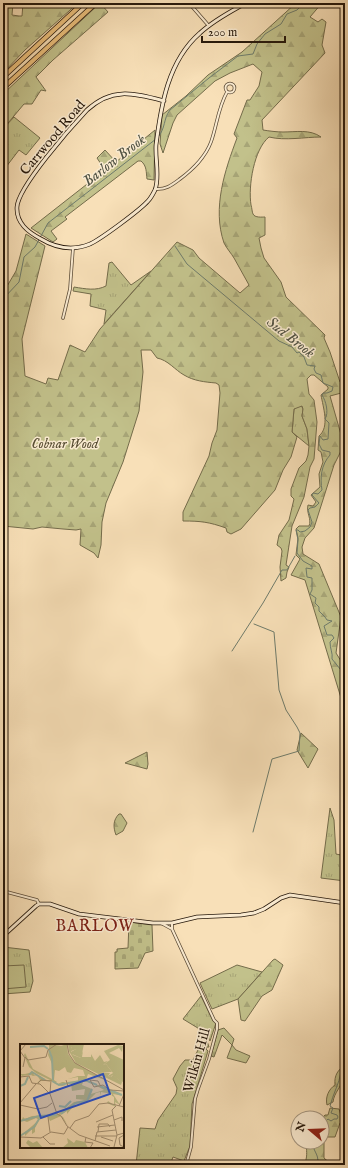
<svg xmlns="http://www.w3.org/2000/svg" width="348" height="1168" font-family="'IM FELL English',serif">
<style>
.grass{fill:url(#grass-tufts);stroke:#746c4b}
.forest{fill:url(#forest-firs);stroke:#746c4b}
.cemetery{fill:url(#cemetery-stones);stroke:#746c4b}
.garden{fill:#c2c18b;stroke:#746c4b}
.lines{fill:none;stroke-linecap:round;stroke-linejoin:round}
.stream{stroke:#6e7b6b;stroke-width:1}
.street-casing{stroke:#5a4a36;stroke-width:3.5}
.secondary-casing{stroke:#26180b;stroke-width:4.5}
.highway-casing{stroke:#26180b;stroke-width:5.5}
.street{stroke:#faebd1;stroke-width:2}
.secondary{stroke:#faebd1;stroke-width:3}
.highway{stroke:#ecc07c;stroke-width:4}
.labels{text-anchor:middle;stroke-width:3;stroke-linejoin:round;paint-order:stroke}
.street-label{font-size:14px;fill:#26180b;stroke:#faebd1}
.park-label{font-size:14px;font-style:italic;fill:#554b31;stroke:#faebd1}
.water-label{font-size:15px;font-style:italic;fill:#505243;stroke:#faebd1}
.quarter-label{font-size:16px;letter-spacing:1px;fill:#7a1f14;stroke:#faebd1}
.inset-river{fill:none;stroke:#9ebdab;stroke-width:2}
.inset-road{fill:none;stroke:#a49073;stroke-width:1}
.view{fill:#1d4ed8;fill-opacity:0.15;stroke:#1d4ed8;stroke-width:2}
.inset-edge{fill:none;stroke:#26180b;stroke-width:2}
</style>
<defs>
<pattern id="grass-tufts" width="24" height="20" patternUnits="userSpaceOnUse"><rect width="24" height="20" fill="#c2c18b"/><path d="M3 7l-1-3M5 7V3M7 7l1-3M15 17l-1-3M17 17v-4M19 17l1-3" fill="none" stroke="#a7a577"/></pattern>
<pattern id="forest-firs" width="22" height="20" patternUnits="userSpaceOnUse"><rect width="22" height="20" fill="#c2c18b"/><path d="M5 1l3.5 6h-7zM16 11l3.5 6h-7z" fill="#a7a577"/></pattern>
<pattern id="cemetery-stones" width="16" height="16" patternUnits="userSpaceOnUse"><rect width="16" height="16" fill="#c2c18b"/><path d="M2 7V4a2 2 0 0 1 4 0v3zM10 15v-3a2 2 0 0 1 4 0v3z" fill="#a7a577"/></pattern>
</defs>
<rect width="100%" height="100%" fill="#f8e0b8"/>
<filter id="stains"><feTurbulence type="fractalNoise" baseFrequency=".005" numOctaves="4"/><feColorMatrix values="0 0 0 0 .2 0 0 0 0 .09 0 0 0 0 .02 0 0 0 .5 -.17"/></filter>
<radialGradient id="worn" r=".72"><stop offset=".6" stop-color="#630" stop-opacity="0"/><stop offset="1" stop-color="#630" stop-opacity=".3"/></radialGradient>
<path class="grass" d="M14,117L40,138L26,155L19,150L6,167L3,165V129Z
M112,262L131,285L151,271L104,324L106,310L90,306L91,294L73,291L74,287C86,289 96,291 106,286L109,263Z
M301,405L303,409L302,416L307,429L309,446L292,432L294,409Z
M330,808L334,820L336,854L345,856V881L321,878Z
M3,947L29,950L33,981L30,992L3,994Z
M237,965L262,972L238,999L212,1009L200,983Z
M201,996L213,1021L216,1023L210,1041L206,1033L183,1019Z
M207,1041L209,1047H207L206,1049L208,1051L192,1104L190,1146L184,1161L173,1157L170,1165H136L140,1128L155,1129L158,1120L176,1094L177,1088L173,1079L180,1066L185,1060H193L201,1044Z"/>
<path class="forest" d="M3,3H13L12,15L19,16H22L23,3H65L64,6L69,3H78L25,50L3,73Z
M100,3L108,12L53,60L36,77L46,91L41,90L32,104H24L3,129V94Z
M296,3H322L310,17L318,22L322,19L326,22L322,45L325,53L262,120L263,130C269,131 277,132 283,132C296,132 310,129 321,137C305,137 285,141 269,137C254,149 248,186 251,205C252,208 252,212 253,214C255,218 262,217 265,217V235L259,238L261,248L264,258L281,282L286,297L325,335L324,338L330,352L340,382L345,387V392L330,396L344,445L334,465L314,528L305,538L302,547L303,554L319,564L341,617L336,653L341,661L345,663V711L305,580L291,575L300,559L296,555L298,538L296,529L299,526H309C312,519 306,513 308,505L313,506L316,502L311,495L320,487L319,474L323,462L321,452L318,450L319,436C330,427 323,407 321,395L328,389V387L314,375H311L307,379L309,394L314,400L317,422L314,459L310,467L304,497L292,526L286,565L289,567L287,572L286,578L281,581L280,567L282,551L281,548L277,545L279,535L289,520L294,499L291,496V489L299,468L306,461L308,455L309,446L307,429L302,416L303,409L302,406L294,409L292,432L297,437L291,457L283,470L275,490L241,529L231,534L227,532L226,528C209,522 201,521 183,521V512L209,456L212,443L217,430L220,393L219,385L216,383C205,382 194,381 184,375C175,370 168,360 157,358L151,350H141L143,372L139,411L123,462L106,503L102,522L101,545L98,558L94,553L80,545L81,529L76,530L63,529L42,527L33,529L3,526V293L16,271L26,234L45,246L22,339L25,376L46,384L48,378L58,380L70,345L85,352L100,329L177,242L193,250L199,258L240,293L249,285C244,276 239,267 234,258C231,253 227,249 224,243C212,208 225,170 237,138L234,134L247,100H250L259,86L262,72L253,64L230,73L215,81L177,115L173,123L163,153L160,144L162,115L186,96L208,75L242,52Z
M155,130L154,180L147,179C146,172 147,166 141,161H138L65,217L67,219L51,231L57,239L53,242L31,228L105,170L97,158L105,150L116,162Z
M301,733L318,749L308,768L297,750Z
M147,752L148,764L147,769L125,763Z
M119,814H121L127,823L123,831L116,835C113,827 113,820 119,814Z
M275,959L283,965L272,990L262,996L245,1021L241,1020L238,999L273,960Z
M224,1028L234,1039L232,1045L222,1035L214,1057L211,1056L218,1030Z
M345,1065C345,1069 346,1074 344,1078C341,1087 334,1093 333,1102L327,1105C325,1097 329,1089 335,1085C334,1075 338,1070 345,1065Z
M330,1108L339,1109L343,1122L340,1123L335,1137H327L324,1142V1158L332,1165H304C312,1149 297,1142 322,1142V1118L325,1115H328Z"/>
<path class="cemetery" d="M129,922L152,925L153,951L145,953L138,968L115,969V952H117V949L128,948Z"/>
<path class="garden" d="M24,965L26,987L3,989V966Z
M232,1045L236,1050L250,1056L246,1063L227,1058Z"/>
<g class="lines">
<path class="stream" d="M158,137C166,128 163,119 170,110L209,78L238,56L253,54L257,44L265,34L281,24L287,14L297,10L304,3
M175,246L187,264L279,341L292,347L297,353L299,352L304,357L307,365L315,366L314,369L316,373L321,375L323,383L333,387L332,391L327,393H323L322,395C326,401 329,413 325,419L329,423L328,439L323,440L320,436L319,444L322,450L330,452V455C321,465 320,478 322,490L318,494L313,493L312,495L319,503L315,507L310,508L308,510L312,522L310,527L305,531L300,532L298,530H296L298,540L297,553L303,561L312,566V569L306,568L307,577L312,578V590L310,594L316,598L315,603L319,607V611L325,617L327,620L332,621L324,626L327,635H332L334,638L330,642C330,649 333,653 332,659L345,675
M3,299L19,282L24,257L35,247L48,223L156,139
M232,651L263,603L282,570H287L295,556
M253,832L272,759L299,751L300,733L297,727L286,710L279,690L274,632L254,624
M322,1137L326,1132L322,1129L323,1124L328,1119L331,1121L334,1119H337L338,1117L337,1115L331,1113L333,1108L330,1106C333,1094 339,1084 341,1072L345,1070
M319,1160L324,1165
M315,1165C321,1160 316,1154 314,1149L317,1142"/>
<g class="street-casing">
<path id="street" d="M189,3L209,26
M225.5 88a4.5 4.5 0 1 1 9 0a4.5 4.5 0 1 1-9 0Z
M155,189C166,190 172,185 180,179C193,169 205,158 211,142C217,125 218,108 227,92
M63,318L70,289L73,248
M3,891L37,900L39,904
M161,923L172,929
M172,923V929L214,1020L217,1023V1029L209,1059L198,1089L195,1099L191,1147L186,1165"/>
</g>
<g class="secondary-casing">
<path id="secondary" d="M164,101C133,93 112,87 87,110C71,127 18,187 17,207C16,223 28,232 41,239C56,248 73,251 90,244C101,239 140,210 148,201C151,198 153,194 155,190C160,177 155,160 156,145C161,105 168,61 200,33C214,20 230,12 246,3
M3,936L36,906L39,904H50L79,914L153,923H172L197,917L241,915L254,913L264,909L281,898L290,895L345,903"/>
</g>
<g class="highway-casing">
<path id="highway" d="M3,77L83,3
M3,88L96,3"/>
</g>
<use href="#street" class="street"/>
<use href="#secondary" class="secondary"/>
<use href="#highway" class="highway"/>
</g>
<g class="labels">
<g class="street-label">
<text transform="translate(52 137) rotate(-50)" y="5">Carrwood Road</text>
<text transform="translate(196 1060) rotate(-74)" y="5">Wilkin Hill</text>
</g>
<g class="park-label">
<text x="65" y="448">Cobnar Wood</text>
</g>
<g class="water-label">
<text transform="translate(114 160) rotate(-38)" y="5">Barlow Brook</text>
<text transform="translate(291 337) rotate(38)" y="5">Sud Brook</text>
</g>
<g class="quarter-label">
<text x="95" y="931">BARLOW</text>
</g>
</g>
<g transform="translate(20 1044)">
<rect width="104" height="104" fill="#f8e0b8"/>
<path d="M49,0H64L61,14L52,10L51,8L56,5L50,7L52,4ZM98,1L103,2L102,8L99,4L89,9L104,16V37L102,38L92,31L91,33L88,32L93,29L86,20L83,21L90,16L84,7ZM47,94L54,99L56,96L65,98L68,104H42L48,99Z" fill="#c2c18b"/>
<path d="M29,0L41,2L47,0L48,10L54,18L85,36L68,30L66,36L103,52L93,50L100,61L95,58L96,63L87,59L88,57L94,61V53L89,50L92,52V50L81,48V52L80,48L76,49L67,58L56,59L47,70V67L40,71L43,73L48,82L41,72L30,77L28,73L21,72L15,84V88L12,90V85L5,92V88L19,76L16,74L7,78L2,76L1,78L3,73L5,75L12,72L37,71L54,58L65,56L56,55V51H64L65,45L52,47L51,40L47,38L58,37V33L48,35L58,32H65L63,26L54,24L51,29L47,28L45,23L39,27L35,26L34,36L37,38L35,39L38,40L42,38H44L46,39L40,40L46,41L42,42L38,41L31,37H21L18,39L20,41L17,39L20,36L17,31L13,32L11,31L12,28L9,31L2,32L0,30H5L4,25L5,30L13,28L14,31H17L27,36H30L16,29L9,23L4,11L5,9L13,25L32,35L33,22L28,11L29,6L24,2L9,3L23,2L29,5ZM63,38H70L84,46L71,50L72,45L62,41ZM48,0L51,1L52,5H56L51,7L53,11L61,14V11L63,7L62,13H71V10L75,17L80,11L84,18L88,17L83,21L86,20L92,28H79L90,29L88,32L91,33L93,31L102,38L101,41L56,19L49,7ZM8,96L13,99L17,97L23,104H7L10,103L6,99Z" fill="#c2c18b" fill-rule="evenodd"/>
<path class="inset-river" d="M10,3L24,2L28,5M29,6L32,14L33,36M9,31L12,28L25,36M32,37L39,41L65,36L77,41M0,42L5,40L8,33M80,42L102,51M39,62L45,63L51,57M41,70L56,59L67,57L72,45M0,77L19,72L37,71M0,92L14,83L21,72"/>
<path class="inset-road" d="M47,0L49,10L55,19L104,46M5,13L8,16L26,13L28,6L37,0M3,23L5,14L0,7L6,0M0,33L9,32L12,39L20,40L30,50L37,70L41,72L47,82L59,91L90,102M18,39L21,36L30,37M80,41L78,37L70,36L74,43L83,41L90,46L104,47M30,49L48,42L46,36M30,49L31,36M0,59L16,40M0,61L18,65L27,63L32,59M96,62L92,66L97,91M99,62L104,50M28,73L30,88M94,76L102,73V77M76,78L93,71M77,83L95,81M50,84L55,77L69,72L79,60L88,59L104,63M78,88L79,80H88L90,83M75,92H97M0,93L21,94L31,88L44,90L48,83M23,93L30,100H35M66,93L65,98L73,99L70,104M81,93L93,97M75,97L77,88L96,86M94,103L97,91L104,89M104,103L100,101L99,94L104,91"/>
<path class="view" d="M83,30L90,50L21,74L14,54Z"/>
<rect width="104" height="104" class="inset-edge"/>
</g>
<rect width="348" height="1168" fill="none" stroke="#f8e0b8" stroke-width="16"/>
<rect x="4" y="4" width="340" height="1160" fill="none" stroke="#26180b" stroke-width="2"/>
<rect x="8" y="8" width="332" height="1152" fill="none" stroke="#26180b"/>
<g transform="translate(310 1130) rotate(289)"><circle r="19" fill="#faebd1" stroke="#a59782"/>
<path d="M0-3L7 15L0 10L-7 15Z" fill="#8f2418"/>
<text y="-6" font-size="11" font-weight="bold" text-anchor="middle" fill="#26180b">N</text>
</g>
<path d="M202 36v6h83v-6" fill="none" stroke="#26180b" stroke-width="2"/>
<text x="208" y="36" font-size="12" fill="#26180b" stroke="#faebd1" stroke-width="3" paint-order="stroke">200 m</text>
<rect width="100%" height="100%" filter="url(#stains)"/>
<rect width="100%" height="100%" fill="url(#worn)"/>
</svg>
